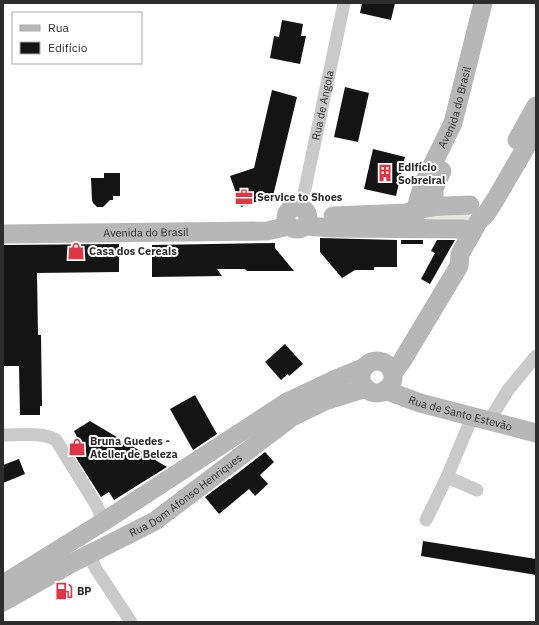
<svg xmlns="http://www.w3.org/2000/svg" width="539" height="625" font-family="'IBM Plex Sans',sans-serif">
<style>
.green{fill:#e3eadb}
.building{fill:#141414}
.lines{fill:none;stroke-linecap:round;stroke-linejoin:round}
.street{stroke:#cacaca;stroke-width:13}
.secondary{stroke:#b7b7b7;stroke-width:19}
.labels{text-anchor:middle;stroke-width:4;stroke-linejoin:round;paint-order:stroke}
.street-label{font-size:11px;fill:#2d2d2d;stroke:#fff}
.poi-label{font-size:11px;font-weight:bold;fill:#2d2d2d;stroke:#fff;text-anchor:start}
</style>
<rect width="100%" height="100%" fill="#fff"/>
<path class="green" d="M466,213C470,215 471,217 470,221L426,219V216Z"/>
<path class="building" d="M362,3H395L391,20L360,13Z
M282,20L303,24L301,36H306L300,64L270,58L274,36L279,37Z
M345,87L369,93L358,142L334,137Z
M272,90L297,97L273,196L241,207L230,176L254,168Z
M373,149L405,157L396,196L364,189Z
M104,173H120V196H113V200H110L103,207H97L93,203L92,200L91,178H104Z
M320,238L397,240V267H374V270H355L342,278L320,252Z
M401,240H423V244H401Z
M437,240H455L430,284L421,279L435,253L431,251Z
M275,243V248L294,271H247L245,269H217L222,276L152,277V245Z
M119,244V272L37,273L38,335H41L42,406H40V415H20L19,366H3V245Z
M285,344L303,364L289,376L288,374L281,380L265,362Z
M195,395L217,434L193,450L170,409Z
M90,421L167,467L114,500L109,492L101,497L68,445L78,439L74,431Z
M265,452L274,462L260,475L268,484L255,496L249,489L219,514L205,497L229,479H230Z
M19,459L25,474L3,483V465Z
M423,541L536,559V575L421,556Z"/>
<g class="lines">
<g class="street">
<path id="s1" d="M301,208L344,3"/>
<path d="M489,421L508,390L536,356"/>
<path d="M3,435C18,435 44,432 56,440L97,506L103,522"/>
<path d="M447,477L477,490"/>
<path d="M426,520L447,477L472,417"/>
<path d="M89,555L96,569L131,622"/>
</g>
<g class="secondary">
<path d="M517,140L536,106"/>
<path d="M434,206V189L442,171"/>
<circle cx="297" cy="218" r="11"/>
<path d="M333,216L406,213C427,205 448,206 470,205"/>
<path d="M307,226L331,228L463,229L472,233"/>
<path id="s2" d="M419,228L415,222L414,215L423,184L453,123L483,3"/>
<path id="s3" d="M3,234L267,231L289,226"/>
<circle cx="377" cy="377" r="16"/>
<path d="M393,373L402,361L459,266L460,254L472,233L478,222L486,214L495,200L536,130"/>
<path id="s4" d="M385,390L420,403L536,433"/>
<path d="M3,584L103,522L287,402L338,378L363,368"/>
<path id="s5" d="M3,602L72,563L155,521L292,417L325,401L360,390L367,389"/>
</g>
</g>
<defs>
<g id="building-bare" transform="scale(1.38)"><path d="M-4-6H4V6H1V3H-1V6H-4ZM-2.5-4.3h1.7v1.8h-1.7ZM.8-4.3h1.7v1.8H.8ZM-2.5-1h1.7V.8h-1.7ZM.8-1h1.7V.8H.8Z" fill="#dc3746" stroke="#fff" stroke-width="2.5" paint-order="stroke"/></g>
<g id="office-bare" transform="scale(1.38)"><path d="M-6-3h4V-5.5h4V-3h4V5H-6ZM-1-4.5V-3h2v-1.5ZM-6 0V1H6V0Z" fill="#dc3746" stroke="#fff" stroke-width="2.5" paint-order="stroke"/></g>
<g id="shop-bare" transform="scale(1.38)"><path d="M-5-2.5h2.3a2.7 3.5 0 0 1 5.4 0H5L5.5 6h-11ZM-1.5-2.5h3a1.5 2.3 0 0 0-3 0Z" fill="#dc3746" stroke="#fff" stroke-width="2.5" paint-order="stroke"/></g>
<g id="fuel-bare" transform="scale(1.38)"><path d="M-5.5-6h7V0h2V4h1.3V-2.5L3-4.5l.8-.8L6-3V5H2.5V1h-1V6h-7ZM-4.2-4.7v3.2H.2V-4.7Z" fill="#dc3746" stroke="#fff" stroke-width="2.5" paint-order="stroke"/></g>
</defs>
<g fill-rule="evenodd">
<use href="#building-bare" x="385" y="173"/>
<use href="#office-bare" x="244" y="197"/>
<use href="#shop-bare" x="76" y="251"/>
<use href="#shop-bare" x="77" y="447"/>
<use href="#fuel-bare" x="64" y="591"/>
</g>
<g class="labels">
<g class="street-label">
<text dy="4" stroke="none"><textPath href="#s1" startOffset="105">Rua de Angola</textPath></text>
<text dy="4" stroke="none"><textPath href="#s2" startOffset="130">Avenida do Brasil</textPath></text>
<text dy="4" stroke="none"><textPath href="#s3" startOffset="143">Avenida do Brasil</textPath></text>
<text dy="4" stroke="none"><textPath href="#s4" startOffset="79">Rua de Santo Estevão</textPath></text>
<text dy="4" stroke="none"><textPath href="#s5" startOffset="212">Rua Dom Afonso Henriques</textPath></text>
</g>
<g class="poi-label">
<text x="398" y="171">Edifício<tspan x="398" dy="13">Sobreiral</tspan></text>
<text x="257" y="201">Service to Shoes</text>
<text x="89" y="255">Casa dos Cereais</text>
<text x="90" y="445">Bruna Guedes -<tspan x="90" dy="13">Atelier de Beleza</tspan></text>
<text x="77" y="595">BP</text>
</g>
</g>
<rect width="539" height="625" fill="none" stroke="#2d2d2d" stroke-width="8"/>
<rect x="12" y="12" width="130" height="52" fill="#ffffff" stroke="#ababab"/>
<rect x="20" y="25" width="20" height="6" fill="#b7b7b7" stroke="#ababab"/>
<text x="48" y="32" font-size="12" fill="#2d2d2d">Rua</text>
<rect x="20" y="42" width="20" height="12" fill="#141414" stroke="#ababab"/>
<text x="48" y="52" font-size="12" fill="#2d2d2d">Edifício</text>
</svg>
